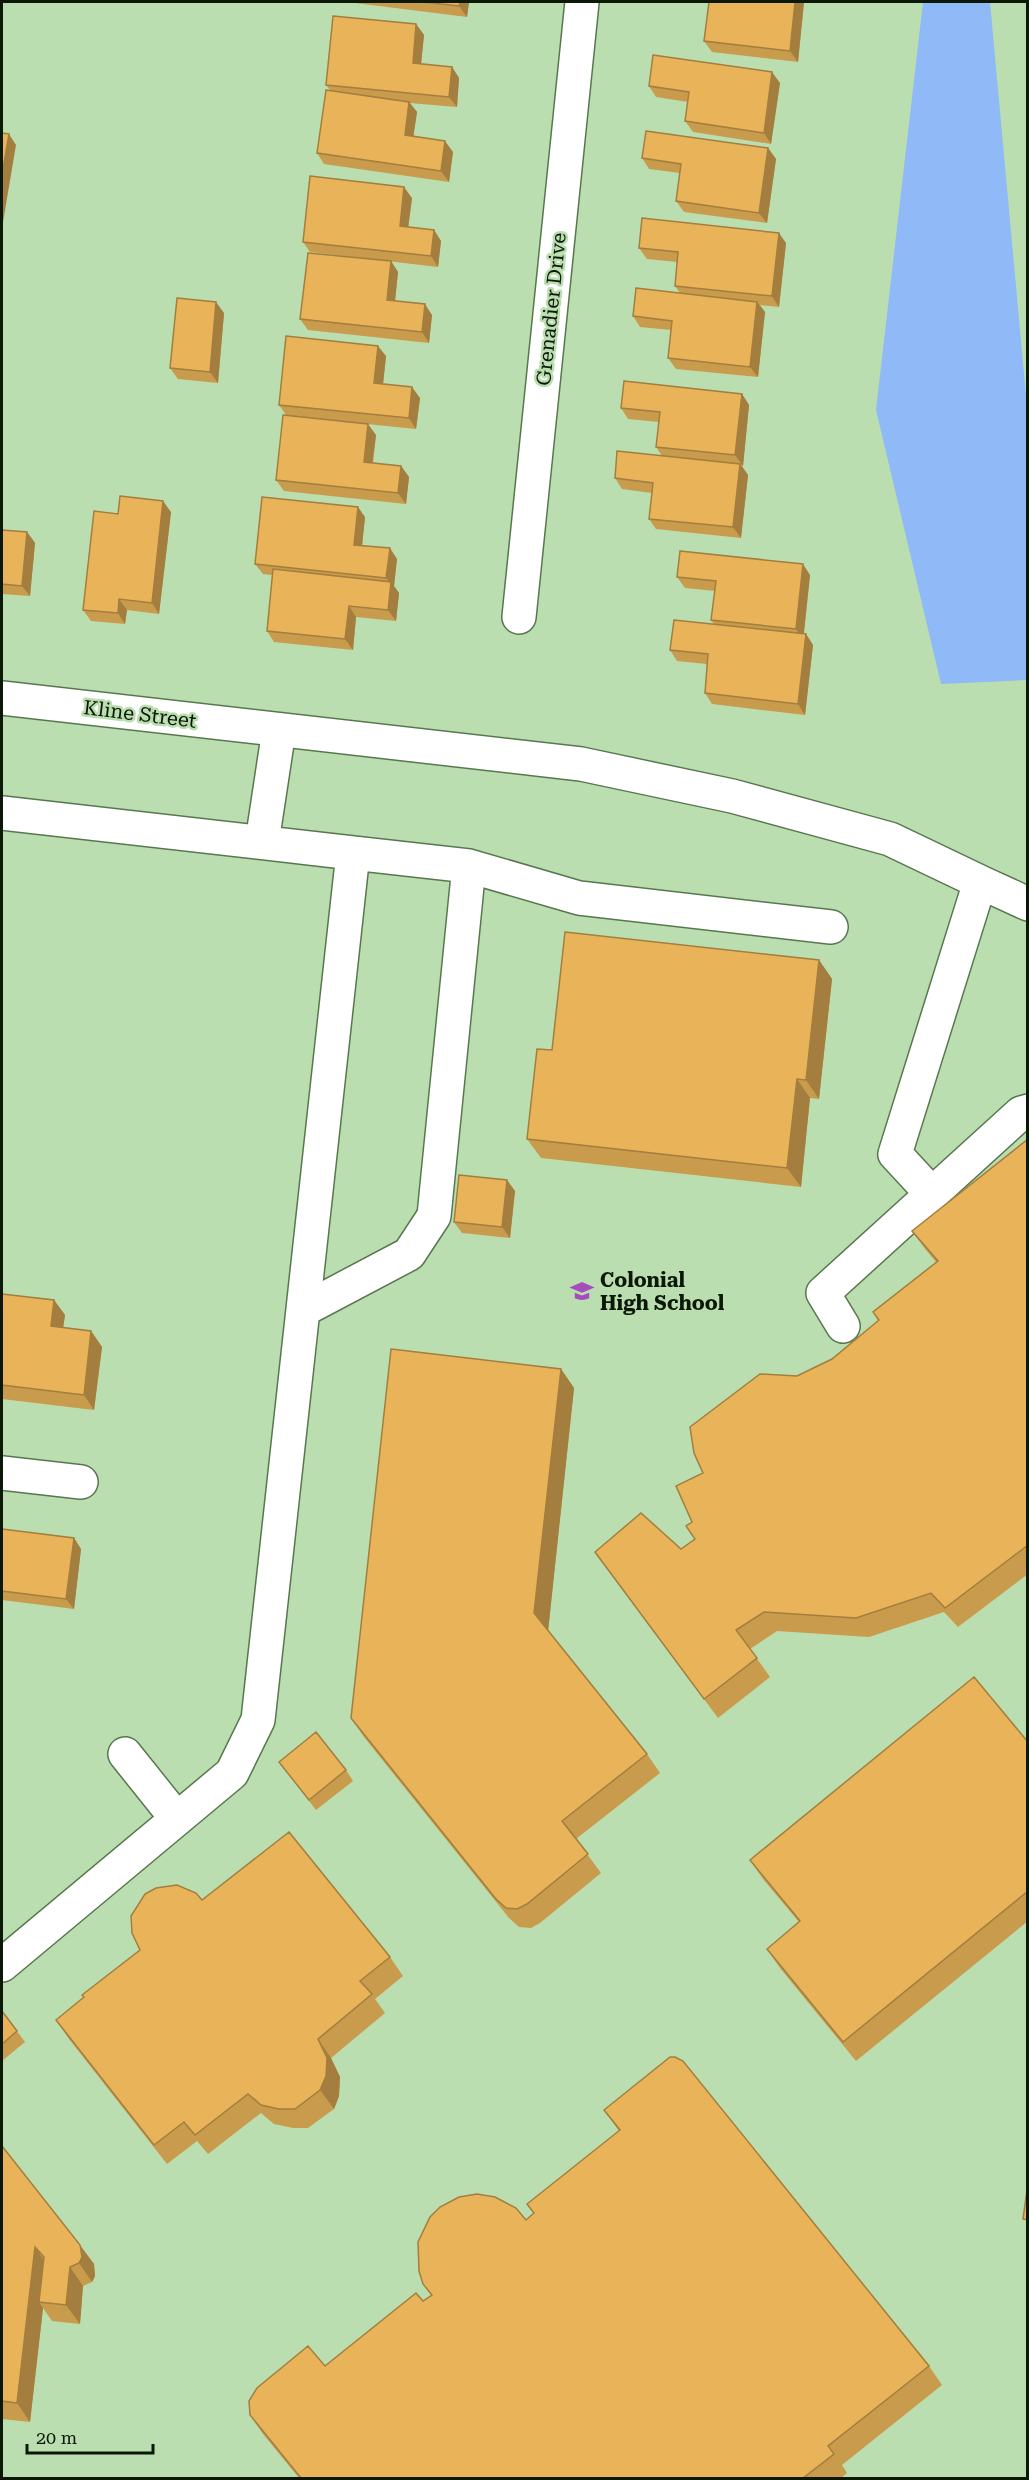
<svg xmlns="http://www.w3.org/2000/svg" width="1029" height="2480" font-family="'Roboto Serif',serif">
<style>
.water{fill:#90b9f7}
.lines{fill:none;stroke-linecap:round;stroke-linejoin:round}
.minor-casing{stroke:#58774f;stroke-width:36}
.minor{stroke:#fff;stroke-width:33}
.wall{fill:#c89b4d}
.shaded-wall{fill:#a37e3e}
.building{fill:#e9b459;stroke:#a37e3e;stroke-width:1.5}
.labels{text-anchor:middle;stroke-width:5;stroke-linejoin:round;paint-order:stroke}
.street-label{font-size:20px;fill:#0b1808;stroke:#bbdeb0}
.poi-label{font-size:20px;font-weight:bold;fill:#0b1808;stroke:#bbdeb0;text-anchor:start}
</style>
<rect width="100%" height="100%" fill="#bbdeb0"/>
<path class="water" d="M923,2H990L1027,406V680L941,684L876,410Z"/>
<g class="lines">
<g class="minor-casing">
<path id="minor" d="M519,617L582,2
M2,698L581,764L732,796L890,839L980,882
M2,813L353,853L258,1720L232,1773L2,1965
M262,842L279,730
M353,853L469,866L579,898L831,927
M932,1194L895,1154L980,882L1028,904
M303,1310L409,1254L434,1216L469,866
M843,1326L823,1293L1021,1113L1028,1111
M2,1473L81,1482
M125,1754L177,1819"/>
</g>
<use href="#minor" class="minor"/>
</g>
<path class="wall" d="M347,2H469L467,17Z
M804,2L798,62L712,52L704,41Z
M416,24L424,35L421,64L452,67L459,78L457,107L410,103L417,112L413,137L453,152L449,182L324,164L317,153L330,90L326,85Z
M780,83L771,144L693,132L685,121L688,102L656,97L649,86Z
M768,148L776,159L767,223L684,212L676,201L680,173L649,169L642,158Z
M412,198L408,227L434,230L441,241L438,267L310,252L303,242Z
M786,243L779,307L760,305L765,312L758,377L676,369L668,358L671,330L640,327L633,316L680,293L675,286L677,262L647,259L639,248Z
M391,261L398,272L395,301L432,315L429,343L308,330L300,319Z
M224,313L218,383L178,379L170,368Z
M386,356L383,384L420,398L416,429L347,422L376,435L373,463L401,466L409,477L406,504L284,491L276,480L286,415L279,405Z
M742,394L749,405L743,466H742L748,475L741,538L656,529L649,519L652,493L622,489L615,478L662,456L656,447L659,422L628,419L621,408Z
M171,512L159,614L127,610L125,624L91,621L83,610L118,514Z
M365,517L362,546L397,559L394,586L399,593L396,621L356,617L353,650L274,642L267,631L272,575L263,574L255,564Z
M2,530L27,532L35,543L30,596L2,594Z
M810,575L804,634H806L813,645L805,715L712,704L705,693L707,664L677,661L670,650L714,624L711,620L715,591L685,588L677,577Z
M819,960L832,979L819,1099L810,1098L801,1187L541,1158L527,1139L552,1050Z
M1028,1139V1574L958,1627L944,1612L869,1637L777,1631L750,1649L770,1677L718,1718L595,1552L681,1549L695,1539L692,1522L703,1473L797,1376L832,1359L878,1321L873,1312L936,1262L926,1250L912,1231Z
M507,1180L515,1191L510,1238L462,1233L454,1222Z
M2,1294L54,1300L65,1315L63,1328L91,1331L102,1347L94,1410L2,1399Z
M561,1369L574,1388L548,1630L647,1754L660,1773L576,1839L601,1873L540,1923L531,1928L519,1927L509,1918L364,1737L351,1718Z
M2,1529L74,1538L81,1549L74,1609L2,1600Z
M1028,1742V1921L856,2061L780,1968L767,1949L799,1922L763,1879L750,1860Z
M279,1762L346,1770L353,1781L316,1810Z
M202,1900L390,1957L403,1976L375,1999L385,2013L331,2058L340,2077L339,2096L334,2109L308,2128H293L274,2124L261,2113L208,2154L197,2141L167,2164L69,2039L56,2020L84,1997L140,1950Z
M2,2011L25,2042L2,2061Z
M604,2110L929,2366L942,2385L842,2465L847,2473L841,2478H299L263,2434L250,2415L423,2301L431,2295L423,2284L526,2220L534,2214L527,2204L619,2131Z
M2,2146L94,2264L95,2276L92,2282L83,2286L80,2324L52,2321L43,2308L30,2422L2,2419Z"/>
<path class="shaded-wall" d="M460,2H469L467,17L459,6Z
M795,2H804L798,62L790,51Z
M416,24L424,35L420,74L413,63Z
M452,67L459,78L457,107L449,97Z
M772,72L780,83L771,144L764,133Z
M409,102L417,112L412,146L405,135Z
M9,134L16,145L3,222L2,220V175Z
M445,141L453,152L449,182L441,171Z
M768,148L776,159L767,223L759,213Z
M404,187L412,198L407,237L400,226Z
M434,230L441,241L438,267L431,256Z
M779,233L786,243L779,307L772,296Z
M391,261L398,272L394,311L387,300Z
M216,302L224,313L218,383L210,372Z
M757,302L765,312L758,377L750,367Z
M425,304L432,315L429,343L422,332Z
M378,346L386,356L382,394L374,383Z
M412,387L420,398L416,429L409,418Z
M742,394L749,405L743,466L735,455Z
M368,424L376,435L371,473L364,462Z
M740,464L748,475L741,538L733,527Z
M401,466L409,477L406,504L398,493Z
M163,501L171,512L159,614L152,603Z
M358,507L365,517L361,556L354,545Z
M27,532L35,543L30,596L22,586Z
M390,548L397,559L394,586L399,593L396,621L388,610L391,584L386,578Z
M803,564L810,575L803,640L796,629Z
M119,599L127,610L125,624L118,613Z
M349,606L356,617L353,650L345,639Z
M806,634L813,645L805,715L798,704Z
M819,960L832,979L819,1099L806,1080Z
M797,1079L810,1098L801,1187L787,1168Z
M507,1180L515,1191L510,1238L502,1227Z
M54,1300L65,1315L61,1342L51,1326Z
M91,1331L102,1347L94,1410L84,1395Z
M561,1369L574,1388L548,1632L534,1613Z
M74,1538L81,1549L74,1609L66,1599Z
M318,2039L331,2058L340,2077L339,2096L334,2109L320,2090Z
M80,2245L94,2264L95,2276L92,2282L79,2263Z
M35,2247L48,2266L39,2302L43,2308L30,2422L17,2403Z
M70,2267L83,2286L80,2324L66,2305Z"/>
<path class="building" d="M424,2H460L459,6Z
M709,2H795L790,51L704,41Z
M333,16L416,24L413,63L452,67L449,97L326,85Z
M653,55L772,72L764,133L685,121L689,92L649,86Z
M326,90L409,102L405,135L445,141L441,171L317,153Z
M646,131L768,148L759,213L676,201L681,164L642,158Z
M2,133L9,134L2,175Z
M310,176L404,187L400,226L434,230L431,256L303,242Z
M642,218L779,233L772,296L675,286L678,252L639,248Z
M308,253L391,261L387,300L425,304L422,332L300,319Z
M636,288L757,302L750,367L668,358L672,321L633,316Z
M177,298L216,302L210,372L170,368Z
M286,336L378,346L374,383L412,387L409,418L279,405Z
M624,381L742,394L735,455L656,447L660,412L621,408Z
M283,415L368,424L364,462L401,466L398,493L276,480Z
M617,451L740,464L733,527L649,519L653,483L615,478Z
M120,496L163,501L152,603L119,599L118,613L83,610L94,511L118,514Z
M262,497L358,507L354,545L390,548L386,578L255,564Z
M2,530L27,532L22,586L2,584Z
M680,551L803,564L796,629L711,620L716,581L677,577Z
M273,569L391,582L388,610L349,606L345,639L267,631Z
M674,620L806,634L798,704L705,693L708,654L670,650Z
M565,932L819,960L806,1080L797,1079L787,1168L527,1139L537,1049L552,1050Z
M1028,1139V1545L945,1608L931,1593L856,1618L764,1612L736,1630L757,1658L704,1699L595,1552L641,1513L681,1549L695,1539L686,1526L692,1522L676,1486L703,1473L694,1453L690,1427L760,1374L797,1376L832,1359L879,1320L873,1312L938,1261L912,1231Z
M459,1175L507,1180L502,1227L454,1222Z
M2,1294L54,1300L51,1326L91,1331L84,1395L2,1385Z
M391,1349L561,1369L534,1613L647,1754L562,1821L588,1854L527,1904L517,1909L506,1908L496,1899L351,1718Z
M2,1529L74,1538L66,1599L2,1591Z
M974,1677L1028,1742V1891L843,2042L767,1949L800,1921L750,1860Z
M316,1732L346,1770L309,1800L279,1762Z
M289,1832L390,1957L360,1981L372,1994L318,2039L327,2058L326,2076L320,2090L295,2109H279L261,2105L248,2094L195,2135L184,2122L154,2145L56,2020L84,1997L82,1995L140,1950L132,1933L131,1916L145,1894L156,1888L177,1885L196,1893L202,1900Z
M2,2011L17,2031L2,2044Z
M670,2057H675L683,2061L929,2366L828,2446L834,2454L803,2478H301L250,2415L249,2401L257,2388L308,2346L325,2366L416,2293L423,2301L432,2295L423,2284L419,2271L418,2242L430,2217L440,2207L459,2197L477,2194L495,2197L516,2208L526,2220L534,2213L527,2204L620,2130L604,2110Z
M2,2146L80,2245L82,2257L79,2263L70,2267L66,2305L39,2302L44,2257L35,2247L17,2403L2,2401Z
M1028,2183V2220L1023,2219Z"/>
<defs>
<g id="school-bare" transform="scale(1.8)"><path d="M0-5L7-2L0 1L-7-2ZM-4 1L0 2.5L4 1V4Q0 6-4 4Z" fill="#a44ebb" stroke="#bbdeb0" stroke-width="2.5" paint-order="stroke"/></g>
</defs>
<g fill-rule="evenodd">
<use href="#school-bare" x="582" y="1291"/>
</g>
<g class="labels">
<g class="street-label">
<text transform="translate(551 309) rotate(-84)" y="7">Grenadier Drive</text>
<text transform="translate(140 714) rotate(7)" y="7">Kline Street</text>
</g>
<g class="poi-label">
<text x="600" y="1287">Colonial<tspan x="600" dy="23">High School</tspan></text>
</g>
</g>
<rect width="1029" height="2480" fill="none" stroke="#0b1808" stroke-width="6"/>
<path d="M27 2444v9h126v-9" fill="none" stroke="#0b1808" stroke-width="3"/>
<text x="36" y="2444" font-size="18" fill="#0b1808" stroke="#bbdeb0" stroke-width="4.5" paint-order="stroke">20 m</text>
</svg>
